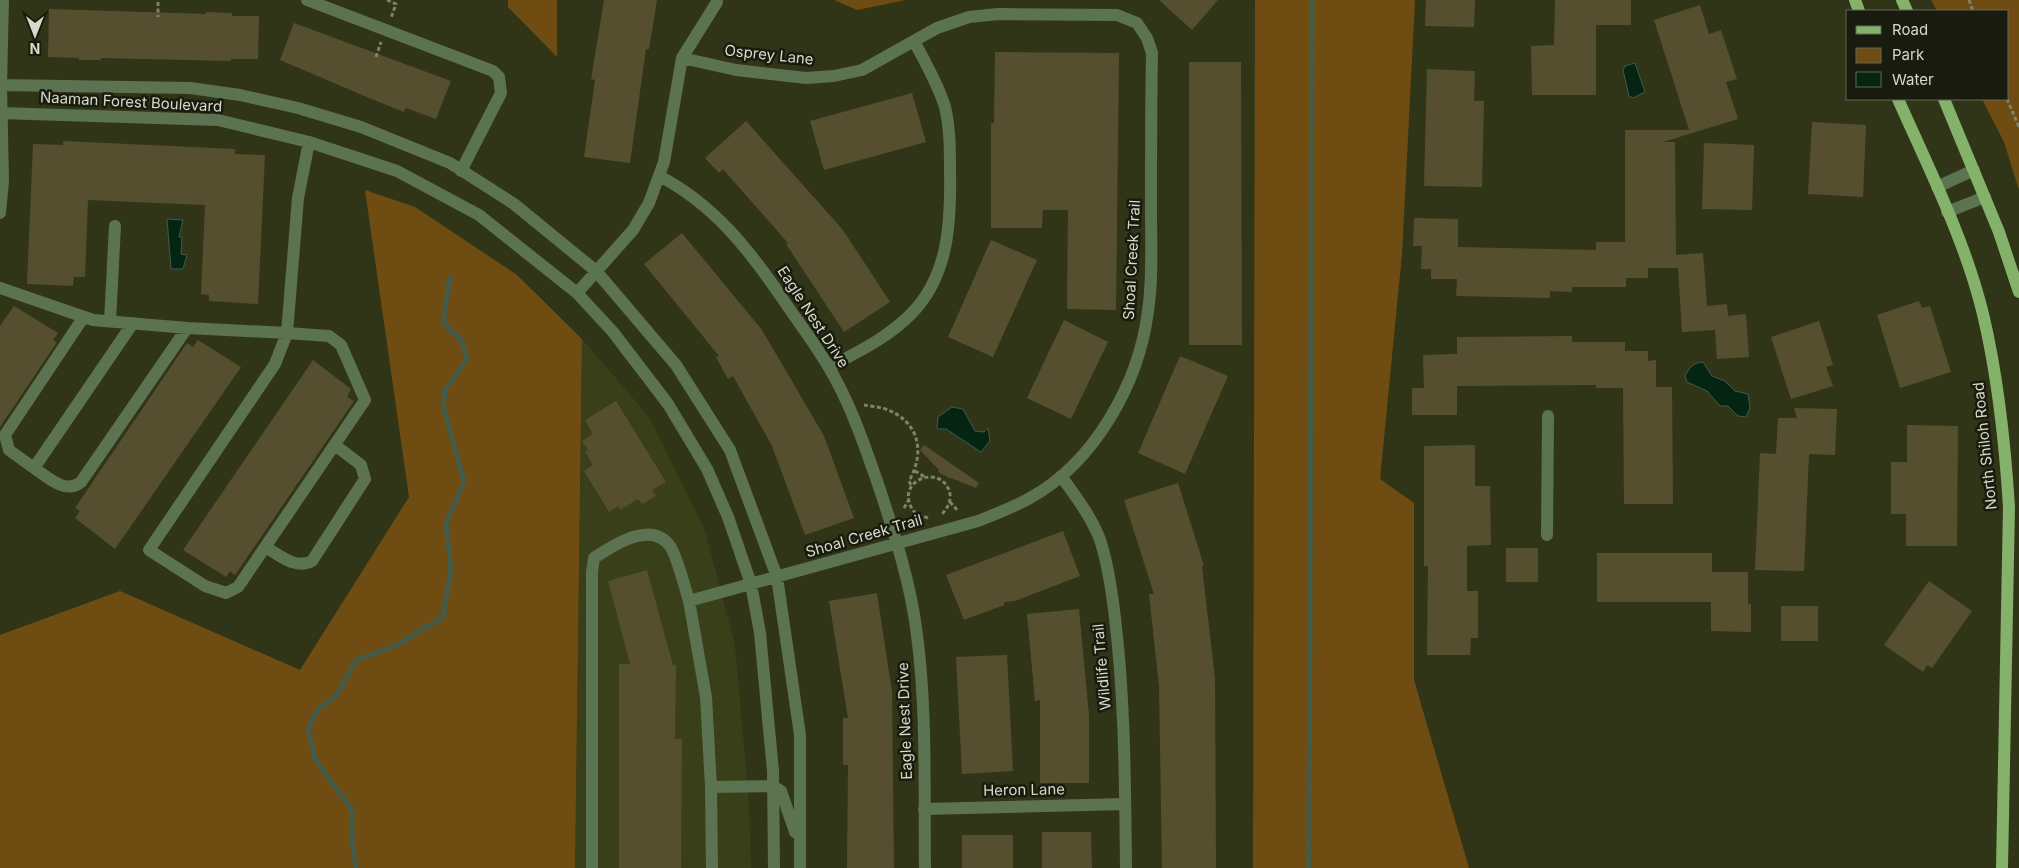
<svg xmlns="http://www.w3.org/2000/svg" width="2019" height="868" font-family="Inter,sans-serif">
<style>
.built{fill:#393f18}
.green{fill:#6f4d12}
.water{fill:#052513;stroke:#445b49}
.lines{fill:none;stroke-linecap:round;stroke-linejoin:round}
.stream{stroke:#445b49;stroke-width:5}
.building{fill:#564f2f}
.path{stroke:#7f836b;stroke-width:3;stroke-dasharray:4 2.5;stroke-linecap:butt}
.minor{stroke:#5c7351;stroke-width:12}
.major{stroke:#84b26b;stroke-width:12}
.labels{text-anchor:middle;stroke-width:5;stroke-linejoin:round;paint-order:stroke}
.street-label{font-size:15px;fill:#d6dac8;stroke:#191b0e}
</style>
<rect width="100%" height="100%" fill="#313517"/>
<path class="built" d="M582,339L650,418L705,531L735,645L749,803L751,868H575Z"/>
<path class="green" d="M508,0H557V57L508,7Z
M834,0H906L857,10Z
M1255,0H1415L1402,254L1380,479L1414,503V680L1469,868H1253Z
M1931,0H2019V190L2004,142L1982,99H2008V11H1937Z
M365,190L415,207L517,275L582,339L575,868H0V635L120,591L300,670L409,497Z"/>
<path class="water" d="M1635,63L1645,92L1633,98L1629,96L1623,70L1625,66Z
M167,219L183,220L179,237H182L181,254L187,255L183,269H171Z
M1703,362L1712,376L1725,381L1735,391L1748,394L1750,408L1746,417L1738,416L1728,406H1720L1707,391L1687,382L1685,376C1689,368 1694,362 1703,362Z
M952,407L963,409L975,431L984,432L988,428L990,441L981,452L946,429H937L938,417Z"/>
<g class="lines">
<path class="stream" d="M356,868L352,841V810L315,759L308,728L318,709L337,695L356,660L395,646L443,617L451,569L446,523L464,482L443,405L445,390L467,359L462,341L443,322L450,277
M1309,868L1312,0"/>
</g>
<path class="building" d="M604,0H657L649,49H646L630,163L584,157L595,80L591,79Z
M1159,0H1218L1192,30Z
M1426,0H1475L1474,27L1425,26Z
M1555,0H1631V25H1596V95H1532L1531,46L1554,45Z
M1700,5L1709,34L1721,30L1737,79L1726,82L1738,119L1663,142H1675L1676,255L1703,253L1707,306L1727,304L1728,316L1746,314L1749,357L1717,359L1715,330L1682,332L1678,268H1648V278H1626V287H1572V292L1550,291V298L1456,296L1457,279H1431V269H1421L1422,246H1413L1414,218L1458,219V247L1596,250V242H1625V130H1689L1654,20Z
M49,9L206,14V12L232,13V16H259L258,59H231V61L101,58V60H79V58L48,57Z
M294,23L451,81L436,119L406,108L404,112L369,98L280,60Z
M995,52L1119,53L1116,310L1067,309L1068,210H1043L1042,228H991V123H994Z
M1189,62H1241L1242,345H1189Z
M1427,69L1475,71L1474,101H1484L1482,187L1424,186Z
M912,93L926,142L824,170L810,121Z
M746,121L843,230L890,302L844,332L786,244L788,243L723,169L719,173L705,158Z
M1812,122L1866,125L1863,197L1808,194Z
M63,141L235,149V154L265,155L258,304L209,301V295L201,294L205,205L88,200L85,277H74L73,286L27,284L33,144L63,145Z
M1704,143L1754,145L1752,210L1702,209Z
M682,233L762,330L824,436L854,518L805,535L772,446L733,376L728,379L716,357L719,356L644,264Z
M991,240L1037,260L993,357L948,337Z
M1919,301L1922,308L1930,306L1951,372L1900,388L1877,315Z
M14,306L58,333L53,340L57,342L0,427V326Z
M1064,320L1108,342L1071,419L1027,398Z
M1819,321L1833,365L1826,367L1833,386L1791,399L1771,337Z
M1572,336V342H1625V351H1648V361L1656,360V387H1672L1673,504H1624L1623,388H1596V385L1457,386V415H1412V388H1424L1423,355L1457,354V337Z
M198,340L241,367L115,549L75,518L80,511L75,508L187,343L193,347Z
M1180,356L1228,376L1185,474L1138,453Z
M313,360L351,389L347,397L354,401L235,575L230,571L226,577L183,550Z
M616,401L666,482L652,490L656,496L642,504L638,499L620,510L618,506L609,512L584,471L593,465L585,452L588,450L582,441L593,434L585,420Z
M1794,408L1837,409L1835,455L1809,454L1804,571L1755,570L1760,453L1776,454L1778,418H1797Z
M1907,425L1958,426L1957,546H1906V514H1891V462H1907Z
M924,445L979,483L976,488L951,478V479L938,472L939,470L920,450Z
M1475,445V486H1490L1491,545L1467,546V591H1478V638H1471L1470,655H1427L1428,566H1424V446Z
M1178,483L1204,566H1202L1215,679L1216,868H1162L1159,686L1149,594H1154L1124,500Z
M1063,531L1080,576L1015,601L1004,602V605L964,620L946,575Z
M1506,548H1538V582H1506Z
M1597,553H1712V572H1748V604H1751V632L1711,631V602H1597Z
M647,570L673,665H676L675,739H682L681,868H619V664H630L608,581Z
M1929,581L1972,611L1932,668L1927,665L1923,672L1884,645Z
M877,593L892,692L894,868H847L848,765H843V718H848L829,601Z
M1781,606H1818V641H1781Z
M1079,609L1089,715V783H1040V700L1035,701L1027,614Z
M1007,655L1013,771L962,774L956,657Z
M1042,832H1091L1092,868H1042Z
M962,835H1013V868H962Z"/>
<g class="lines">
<path class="path" d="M387,0L396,4L391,18
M1969,0L1973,11
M158,2V17
M376,57L381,42
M2007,99L2019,127
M864,405C870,406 877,407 883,408C919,420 926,451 909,481L911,485
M915,471L925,477
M950,502L958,511
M904,508L908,501
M928,518L915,513C890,481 943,461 950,494C951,502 947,509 941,515"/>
<path class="minor" d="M307,0L493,71L499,77L501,93L461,171
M0,85L190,88L240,95L298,108L361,127L450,163L514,204L596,271L676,365L730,450L777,577L800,735V868
M0,113L218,120L309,142L397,171L479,215L577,293L613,332L668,404L707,469L728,517L751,584L760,633L773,771L774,868
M659,176C714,204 751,252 784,301C799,323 815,344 828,366C850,402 864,444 878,484C894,532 911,584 917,635C927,711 924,791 925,868
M1937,187L1974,170
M1947,212L1985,197
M0,213L3,181L1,85L3,0
M0,288L93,320L187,328L287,333L298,198L309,142
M577,293L633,230L649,203L664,162L682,58L717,2
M110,321L115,226
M133,323L34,468C48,477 65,495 81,482L187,328
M287,333L329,336L341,345L365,400L238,587L226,593L205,586L149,550L275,364Z
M829,367C858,352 889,337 912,313C949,275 951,221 950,171C950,149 950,128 945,107C938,84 925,62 914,41
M34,468L9,450L5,435L83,318
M1061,476C1074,494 1090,515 1099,537C1108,562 1112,592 1115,618C1125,701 1125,785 1126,868
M1547,535L1548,416
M265,547C280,555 295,570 312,561L365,479L361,465L335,445
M689,601L706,697L711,787L712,868
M711,787L773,786L781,791L795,832
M924,809L1125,804
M592,868V572L594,558C614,545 651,520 670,546C677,556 685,588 689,601L978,521C996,514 1014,507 1030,498C1095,462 1139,383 1148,311C1153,278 1151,242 1151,209C1151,157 1151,105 1152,53L1147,38L1137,23L1117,15L998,14L969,17L937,28L862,70L834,76L806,78L736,70L682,58"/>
<path class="major" d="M1855,0L1859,11
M1902,0L1907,11
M1898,99C1929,169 1965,240 1983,314C1998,377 2005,443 2009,507L2002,868
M1944,99L1999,232L2019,292"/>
</g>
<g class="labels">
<g class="street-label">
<text transform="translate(769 55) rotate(6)" y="5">Osprey Lane</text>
<text transform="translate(131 102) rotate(3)" y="5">Naaman Forest Boulevard</text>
<text transform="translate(1132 260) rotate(-87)" y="5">Shoal Creek Trail</text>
<text transform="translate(813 317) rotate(57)" y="5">Eagle Nest Drive</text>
<text transform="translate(1985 446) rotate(-96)" y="5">North Shiloh Road</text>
<text transform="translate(864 536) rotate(-16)" y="5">Shoal Creek Trail</text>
<text transform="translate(1102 667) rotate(-95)" y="5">Wildlife Trail</text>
<text transform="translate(905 721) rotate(-92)" y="5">Eagle Nest Drive</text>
<text transform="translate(1024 790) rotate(-1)" y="5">Heron Lane</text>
</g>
</g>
<rect x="1846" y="10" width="162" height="90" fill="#191b0e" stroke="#656758"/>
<rect x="1856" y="26" width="25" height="8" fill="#84b26b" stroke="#656758"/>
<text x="1892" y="35" font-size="15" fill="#d6dac8">Road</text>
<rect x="1856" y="48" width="25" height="15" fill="#6f4d12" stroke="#656758"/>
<text x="1892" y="60" font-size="15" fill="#d6dac8">Park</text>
<rect x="1856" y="72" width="25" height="15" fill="#052513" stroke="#656758"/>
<text x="1892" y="85" font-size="15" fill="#d6dac8">Water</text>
<g transform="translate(35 35) rotate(180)" stroke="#191b0e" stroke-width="4" paint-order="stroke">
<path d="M0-4L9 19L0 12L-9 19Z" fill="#d6dac8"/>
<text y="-8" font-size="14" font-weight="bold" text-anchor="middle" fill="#d6dac8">N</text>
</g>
</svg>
